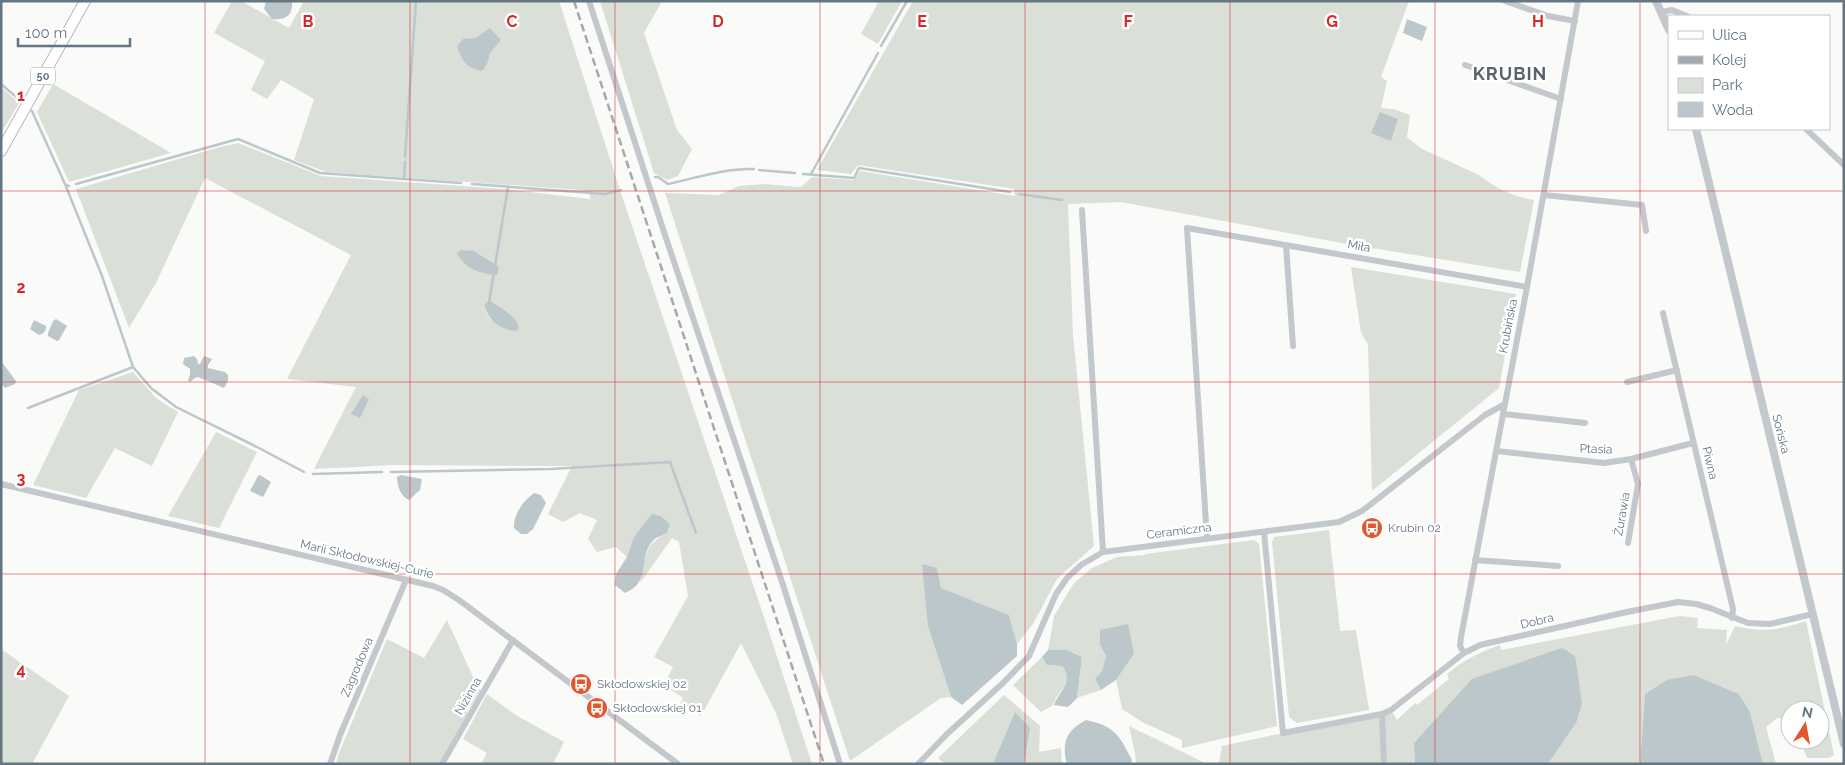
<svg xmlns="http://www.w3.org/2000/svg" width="1845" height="765" font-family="Raleway,sans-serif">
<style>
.green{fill:#dadfd7;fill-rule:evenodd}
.water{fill:#bbc7cb}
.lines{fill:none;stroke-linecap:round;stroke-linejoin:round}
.stream{stroke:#bbc7cb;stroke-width:2.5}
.primary-casing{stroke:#b5babe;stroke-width:12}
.minor{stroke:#c3c8cc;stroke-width:6}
.tertiary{stroke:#c3c8cc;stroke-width:8}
.primary{stroke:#fff;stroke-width:10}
.rail{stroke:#a2aab0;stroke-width:2.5;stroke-dasharray:8 4;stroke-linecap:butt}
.grid{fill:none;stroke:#d62828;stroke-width:1;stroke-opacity:0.55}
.labels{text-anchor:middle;stroke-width:5;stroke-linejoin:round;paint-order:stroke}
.shield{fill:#fff;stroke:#939fa8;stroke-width:1}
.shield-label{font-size:11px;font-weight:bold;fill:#657683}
.street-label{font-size:12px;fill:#657683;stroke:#fff}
.poi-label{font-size:12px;fill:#657683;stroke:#fff;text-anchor:start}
.district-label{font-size:18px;font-weight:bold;letter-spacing:1px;fill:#57646e;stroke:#fff}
.grid-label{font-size:16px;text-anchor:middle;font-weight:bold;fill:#d62828;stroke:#fff;stroke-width:5;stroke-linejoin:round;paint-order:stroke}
</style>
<rect width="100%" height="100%" fill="#fafaf8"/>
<path class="green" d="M232,1H241L289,28L304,1H559L619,187L769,632L812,764H793L776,713L741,643L701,716L680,704L683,698L664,685L673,667L654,657L688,596L679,542L672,538L640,583C645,559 643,545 667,533L670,524L661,516C639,529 636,532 627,557L616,547L597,552L588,539L597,520L580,513L563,522L548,514L572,466L393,465L314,469L356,387L287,379L351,255L205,178L156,283L129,328L76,189L220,147L238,143L321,176L504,189L590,199V195L581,190L326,172L294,160L314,99L281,80L267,99L251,90L265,61L214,33ZM489,300L501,308L491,320L486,313L484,305Z
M600,1H662L644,33L677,130L692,149L678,176L667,180L654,173Z
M879,1H902L878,44L861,34Z
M913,1H1409L1381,77L1387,81L1381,108L1393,109L1410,115L1407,137L1422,149L1479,175C1495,188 1514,197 1534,200L1520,272L1347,244L1121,202L1068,204L1073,335L1094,546L1057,579L1033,624L1017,644L1009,615L941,588L937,568L928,626L951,697L941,698L850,761L665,193L719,195L739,186L763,184L801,187L812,177L854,180L860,171L1015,196L1014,189L858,165L851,174L817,170Z
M53,84L171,153L69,182L37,112Z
M1,87L19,103L3,130L1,129Z
M1351,267L1516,294L1499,388L1372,491L1368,344L1361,333Z
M133,372L157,399L178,412L152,466L115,448L86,498L33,485L79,390Z
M216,432L257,452L219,528L168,516Z
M1329,530L1340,631L1356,630L1369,710L1297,723L1289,717L1272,542L1274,537Z
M1254,540L1259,544L1277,726L1182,748V740L1144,723L1122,709L1116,680L1134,654L1100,645L1106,656L1102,671L1095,679L1101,690L1077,698L1082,657L1067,650H1048L1054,616L1074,583L1092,568L1117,557L1145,555V554Z
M1679,616L1698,618L1697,628L1727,630L1726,645L1735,626C1764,633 1778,630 1806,621L1834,755L1829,758H1807L1800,740H1820V710H1790V719L1777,718L1766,727L1776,764H1763L1750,712L1739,694L1694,675L1645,694L1640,764H1548L1576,723L1430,726L1414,743L1415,764H1314L1289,762L1285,764H1219L1222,746L1391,710L1397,720L1415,703L1417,705L1449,679L1447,674C1464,660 1480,652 1500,645L1501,650Z
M447,620L478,688L481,690L471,706L468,707L467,714L439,764H336L339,753L387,639L424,658Z
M1,649L69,696L32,764H1Z
M1042,657L1047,665L1062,666C1072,680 1065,684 1058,695C1051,707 1055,705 1041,712L1013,685Z
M487,694L514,714L564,742L553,764H481L487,753L463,739Z
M1004,695L1040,726L1039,752L1061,748L1062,764H945L938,758Z
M1129,726L1205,763V764H1136L1135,753Z"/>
<path class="water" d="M266,1H292C293,16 286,20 272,19L264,9Z
M1407,19L1427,27L1422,41L1403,33Z
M490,28L501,40L490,53L487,64L482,71C467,69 461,59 457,46L463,39L476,38Z
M1380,112L1398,119L1391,141L1371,133Z
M462,250L474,251L499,267L497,275C480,274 464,268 457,253Z
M489,300C500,308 515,314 519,328L516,331C500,330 488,320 484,305Z
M56,319L67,326L59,340L57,341L48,336V333L53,321Z
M34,320L46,326C46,331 45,333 39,335L30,329Z
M194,356L197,359L198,364H200L204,356L212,359L208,365V368L225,372L228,375V381L224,388L198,377L195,378L190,382L188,381L190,375V369L183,364L184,358Z
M1,361L16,381L15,384L5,388L1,383Z
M363,395L369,399L360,418L351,414Z
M260,475L271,482L263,497L250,491L258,476Z
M401,475L422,479L420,490L409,500C401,497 397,486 397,477Z
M534,493L541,495L546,503L533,529L527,534H521L514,528C513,515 523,501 534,493Z
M652,514L661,516L670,524L667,533C664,535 659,536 656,538C635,555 654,581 625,593L615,585L616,574L627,557L634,537Z
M922,564L937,568L941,588L1009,615L1017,644V656L962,705L951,697L928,626Z
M1128,624L1134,654L1116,680L1101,690L1095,679L1102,671L1106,656L1100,645V630Z
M1562,648L1575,656L1582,703L1576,723L1548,764H1415L1414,743L1472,679Z
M1048,650H1067L1082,657L1077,698L1068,707L1054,705C1060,690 1074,682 1062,666L1047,665L1042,657Z
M1694,675L1739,694L1750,712L1763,764H1640L1645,694L1667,680Z
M1015,712L1030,728L1024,764H993Z
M1086,720C1115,726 1119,735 1132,760L1131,764H1067C1061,742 1067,730 1086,720Z"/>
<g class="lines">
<path class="stream" d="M881,46L907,1
M1,84L21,101
M32,111L65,184L69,186
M405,157L416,1
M759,170L795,173
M803,174L854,178L859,168L1010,192
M811,174L878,53
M655,177H658L668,184C696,178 725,168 754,169
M404,179L405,162
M76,184L238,139L320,173L461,183
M472,184L605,194L621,190
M1019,194L1062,200
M495,266L508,187
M489,303L494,272
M133,367L151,388L176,407L259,448L304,472
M28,408L133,367L102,276L65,184
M391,472L550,469L670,462L696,533
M313,474L382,472"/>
<g class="primary-casing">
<path id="primary" d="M1,151L85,1"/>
</g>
<path class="minor" d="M589,1L665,235L783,585L840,764
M1505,1L1548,16L1575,21
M1661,12L1672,10L1687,16
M1465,65L1561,99
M1806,129L1844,165
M1544,195L1642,205L1646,231
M1082,210L1103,552
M1286,245L1293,346
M1663,313L1733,609L1732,618
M1627,382L1677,370
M1503,414L1585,423
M1496,451L1604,463L1631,459L1693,443
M1,484L433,586L443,590L459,600L678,764
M1264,532L1283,733L1382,714L1391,710L1464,653L1480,645L1627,612L1678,602L1696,604L1710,608L1748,623L1770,624L1813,614
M1207,539L1187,228L1527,287
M1628,543L1638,484L1631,459
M1475,560L1558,566
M1464,653L1460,646L1461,637L1527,287L1578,1
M1382,714L1384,764
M330,764L340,735L406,580
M442,764L513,640
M918,764L947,734L1003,683L1029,656L1056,594L1067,578L1081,565L1103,552L1339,522L1362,511L1485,415L1505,404"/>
<path class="tertiary" d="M1656,1L1669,30
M1696,129L1844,744"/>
<use href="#primary" class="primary"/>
<path class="rail" d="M574,1L824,764"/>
</g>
<path class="grid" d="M205,1V764M410,1V764M615,1V764M820,1V764M1025,1V764M1230,1V764M1435,1V764M1640,1V764M1,191H1844M1,382H1844M1,574H1844"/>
<defs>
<g id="bus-disc" transform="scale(1.125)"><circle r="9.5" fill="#e4572e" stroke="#fff"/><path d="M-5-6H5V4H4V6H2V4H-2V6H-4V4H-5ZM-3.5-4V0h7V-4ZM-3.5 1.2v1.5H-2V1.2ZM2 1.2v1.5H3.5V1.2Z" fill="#fff"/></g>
</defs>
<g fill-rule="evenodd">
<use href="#bus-disc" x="1372" y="528"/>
<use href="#bus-disc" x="581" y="684"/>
<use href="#bus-disc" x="597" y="708"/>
</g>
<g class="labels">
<rect class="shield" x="30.5" y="67.5" width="25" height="17" rx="4"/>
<g class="shield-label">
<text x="43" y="80">50</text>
</g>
<g class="street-label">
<text transform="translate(1359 246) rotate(10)" y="4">Miła</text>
<text transform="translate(1508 326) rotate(-79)" y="4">Krubińska</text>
<text transform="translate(1781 434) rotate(76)" y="4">Sońska</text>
<text transform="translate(1596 449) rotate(2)" y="4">Ptasia</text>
<text transform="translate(1710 463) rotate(77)" y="4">Piwna</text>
<text transform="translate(1622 514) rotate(-80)" y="4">Żurawia</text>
<text transform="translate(1179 531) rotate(-7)" y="4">Ceramiczna</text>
<text transform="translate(367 559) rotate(13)" y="4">Marii Skłodowskiej-Curie</text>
<text transform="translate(1537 621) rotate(-13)" y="4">Dobra</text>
<text transform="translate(357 667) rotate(-67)" y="4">Zagrodowa</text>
<text transform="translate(468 696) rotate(-60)" y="4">Nizinna</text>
</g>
<g class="poi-label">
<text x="1388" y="532">Krubin 02</text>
<text x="597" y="688">Skłodowskiej 02</text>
<text x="613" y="712">Skłodowskiej 01</text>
</g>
<g class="district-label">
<text x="1510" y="80">KRUBIN</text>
</g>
</g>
<g class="grid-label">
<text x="308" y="27">B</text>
<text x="512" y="27">C</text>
<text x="718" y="27">D</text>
<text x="922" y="27">E</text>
<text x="1128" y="27">F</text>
<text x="1332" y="27">G</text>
<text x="1538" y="27">H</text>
<text x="21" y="101">1</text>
<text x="21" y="293">2</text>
<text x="21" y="484">3</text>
<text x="21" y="675">4</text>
</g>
<rect width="1845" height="765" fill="none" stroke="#657683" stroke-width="5"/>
<rect x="1668" y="15" width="162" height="115" fill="#ffffff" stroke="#c1c8cd"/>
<rect x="1678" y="31" width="25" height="8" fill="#ffffff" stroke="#c1c8cd"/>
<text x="1712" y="40" font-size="15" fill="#657683">Ulica</text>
<rect x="1678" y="56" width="25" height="8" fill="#a2aab0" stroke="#c1c8cd"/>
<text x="1712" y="65" font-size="15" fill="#657683">Kolej</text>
<rect x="1678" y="78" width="25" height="15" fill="#dadfd7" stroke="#c1c8cd"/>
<text x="1712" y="90" font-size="15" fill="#657683">Park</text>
<rect x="1678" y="102" width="25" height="15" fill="#bbc7cb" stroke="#c1c8cd"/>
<text x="1712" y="115" font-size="15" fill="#657683">Woda</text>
<g transform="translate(1805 725) rotate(11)"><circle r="24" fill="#ffffff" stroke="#c1c8cd"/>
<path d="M0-4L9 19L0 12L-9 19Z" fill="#e4572e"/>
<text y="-8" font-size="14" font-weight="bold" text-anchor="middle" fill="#657683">N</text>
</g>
<path d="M18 38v8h112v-8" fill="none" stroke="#657683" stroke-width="2.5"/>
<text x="25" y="38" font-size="15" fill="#657683" stroke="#ffffff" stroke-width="4" paint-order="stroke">100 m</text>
</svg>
